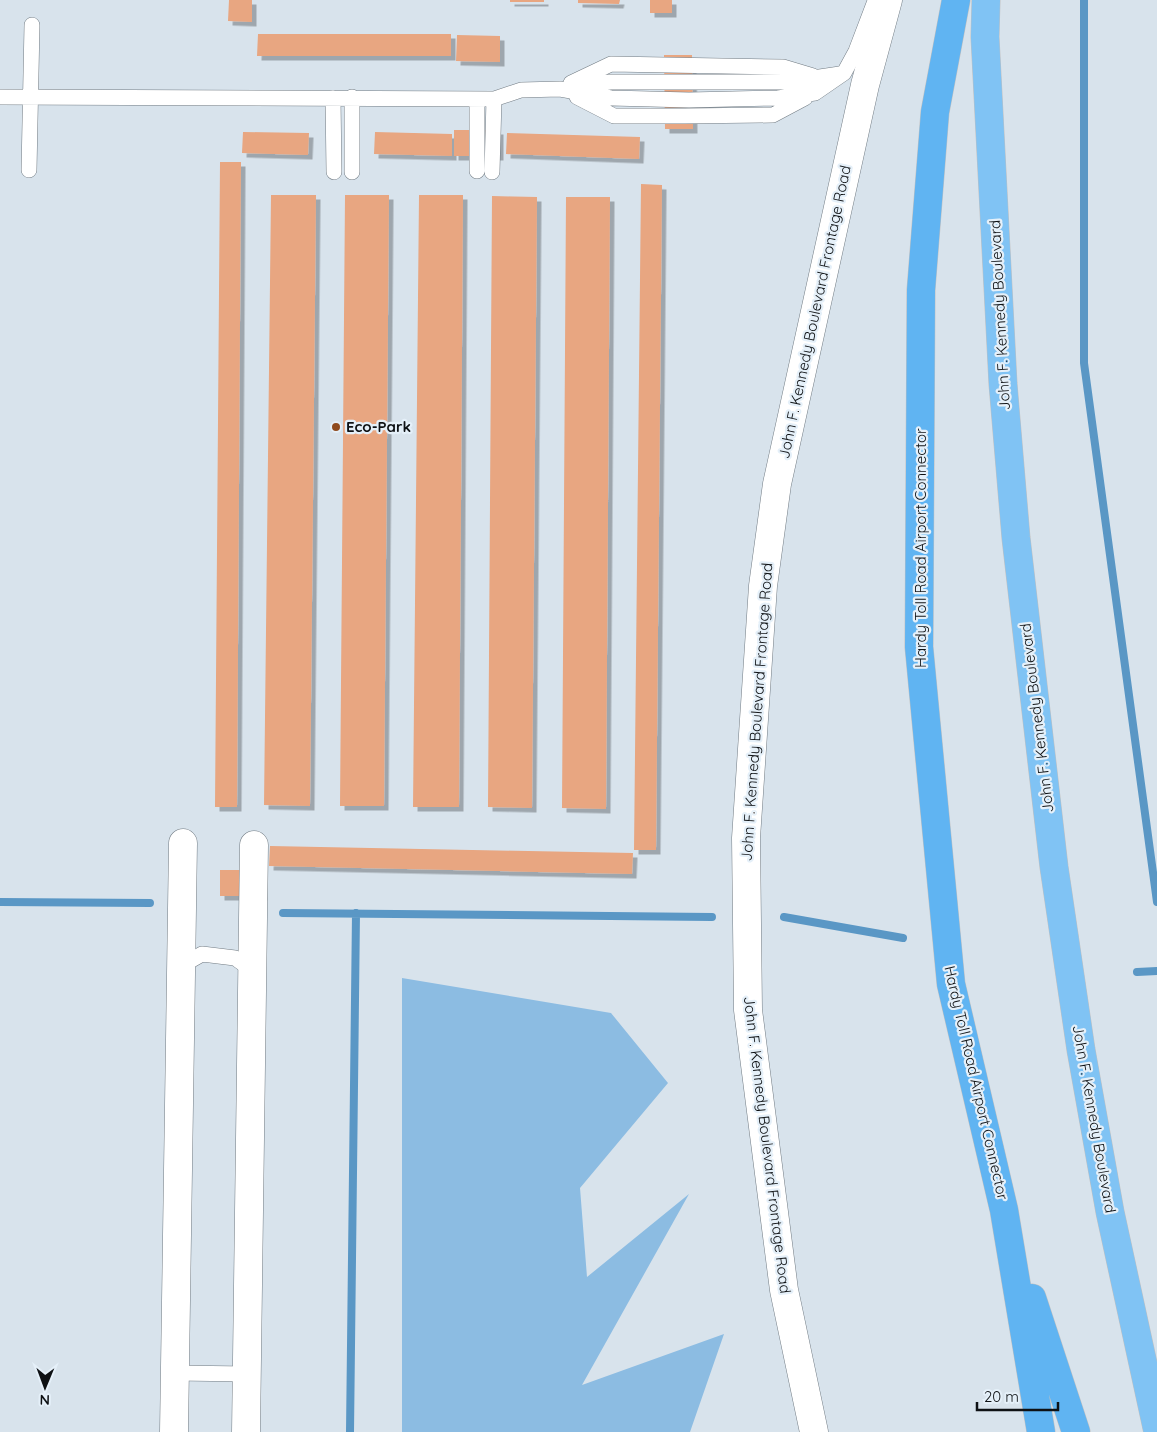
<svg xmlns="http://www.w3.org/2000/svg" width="1157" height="1432" font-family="Quicksand,sans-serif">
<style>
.green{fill:#8cbce2}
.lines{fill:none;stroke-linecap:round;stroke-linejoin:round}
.stream{stroke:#5a97c5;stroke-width:8}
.building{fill:#e8a681;filter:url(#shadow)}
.service-casing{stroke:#717b83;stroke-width:16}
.minor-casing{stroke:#717b83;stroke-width:29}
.tertiary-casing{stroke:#717b83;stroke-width:29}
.trunk-casing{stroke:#c0c1c2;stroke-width:29}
.motorway-casing{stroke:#c0c1c2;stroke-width:29}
.service{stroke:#fff;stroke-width:15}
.minor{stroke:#fff;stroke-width:28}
.tertiary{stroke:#fff;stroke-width:28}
.trunk{stroke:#80c3f4;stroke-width:28}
.motorway{stroke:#60b4f2;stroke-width:28}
.poi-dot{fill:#8f4b1f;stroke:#e5f0f9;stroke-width:2}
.labels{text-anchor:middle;stroke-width:4.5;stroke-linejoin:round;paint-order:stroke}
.street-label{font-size:15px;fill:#0e1114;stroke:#e5f0f9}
.poi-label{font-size:15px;font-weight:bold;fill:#0e1114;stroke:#e5f0f9;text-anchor:start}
</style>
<defs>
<filter id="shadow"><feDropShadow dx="4.5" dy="4.5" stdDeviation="0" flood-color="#0004"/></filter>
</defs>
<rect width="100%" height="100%" fill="#d8e3ec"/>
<path class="green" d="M402,978L611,1013L668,1083L580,1188L587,1277L689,1194L582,1385L724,1334L690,1432H402Z"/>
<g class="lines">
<path class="stream" d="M1084,0V363L1157,902
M0,902L150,903
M283,913L712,917
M784,917L903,938
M1137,972L1157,971
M350,1432L356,913"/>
</g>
<path class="building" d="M229,0H252V22L228,21Z
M510,0H544V2H510Z
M578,0H620L619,4L578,3Z
M650,0H672V13H650Z
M258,34H451V56H257Z
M457,35L500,36V62L456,61Z
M664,55H692L693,129H665Z
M454,130H499V156H454Z
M243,132L309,133L308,155L242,153Z
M375,132L452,134V156L374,154Z
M507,133L640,137L639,159L506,154Z
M220,162H241L237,807H215Z
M641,184L662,185L656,850H634Z
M271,195H316L310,806L264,805Z
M345,195H389L384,806H340Z
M419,195H463L459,807H413Z
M492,196L537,197L532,808L488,807Z
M566,197H610L606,809L562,808Z
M270,846L633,853L632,874L269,866Z
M220,870H263V896H220Z"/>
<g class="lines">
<g class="service-casing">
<path id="service" d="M571,83L611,64L783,67L813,76
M574,87L610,82H786L840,74
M0,97L494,99L521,90L560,89L611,98L689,100L778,98L815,93L844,73L856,51L875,1
M577,97L614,116H685L773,115L805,98
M333,98L334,172
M29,170L32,25
M477,171V99
M352,172V97
M492,172L494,99
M181,966L202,954L235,958L252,970
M176,1373L247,1374"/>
</g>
<g class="minor-casing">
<path id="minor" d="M174,1432L183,843
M246,1432L254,845"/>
</g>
<g class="tertiary-casing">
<path id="tertiary" d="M814,1432L784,1290L748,1010L746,838L763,586L777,484L865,85L888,0"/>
</g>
<g class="trunk-casing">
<path id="trunk" d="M986,0L985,37L1003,384L1016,538L1054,867L1081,1050L1110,1212L1157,1428"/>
</g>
<g class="motorway-casing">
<path id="motorway" d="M956,0L935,112L921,290L919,647L951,984L1004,1210L1041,1432
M1032,1298L1076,1432"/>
</g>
<use href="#service" class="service"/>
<use href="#minor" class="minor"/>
<use href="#tertiary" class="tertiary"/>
<use href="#trunk" class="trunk"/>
<use href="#motorway" class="motorway"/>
</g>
<circle class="poi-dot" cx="336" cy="427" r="5"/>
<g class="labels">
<g class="street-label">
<text transform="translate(815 312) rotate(-78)" y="5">John F. Kennedy Boulevard Frontage Road</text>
<text transform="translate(1000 315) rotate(-93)" y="5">John F. Kennedy Boulevard</text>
<text transform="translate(921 548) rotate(-90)" y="5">Hardy Toll Road Airport Connector</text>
<text transform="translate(757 712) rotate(-86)" y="5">John F. Kennedy Boulevard Frontage Road</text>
<text transform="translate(1037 718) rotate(-97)" y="5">John F. Kennedy Boulevard</text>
<text transform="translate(976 1083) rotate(77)" y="5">Hardy Toll Road Airport Connector</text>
<text transform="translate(1094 1119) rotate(80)" y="5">John F. Kennedy Boulevard</text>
<text transform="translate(767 1145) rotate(83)" y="5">John F. Kennedy Boulevard Frontage Road</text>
</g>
<g class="poi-label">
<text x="346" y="432">Eco-Park</text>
</g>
</g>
<g transform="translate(45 1387) rotate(181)" stroke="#e5f0f9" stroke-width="4" paint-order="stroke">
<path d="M0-4L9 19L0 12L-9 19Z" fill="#0e1114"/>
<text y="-8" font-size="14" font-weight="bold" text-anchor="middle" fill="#0e1114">N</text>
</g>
<path d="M977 1402v8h81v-8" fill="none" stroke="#0e1114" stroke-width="2.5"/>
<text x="984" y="1402" font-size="15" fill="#0e1114" stroke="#e5f0f9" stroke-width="4" paint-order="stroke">20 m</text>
</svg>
